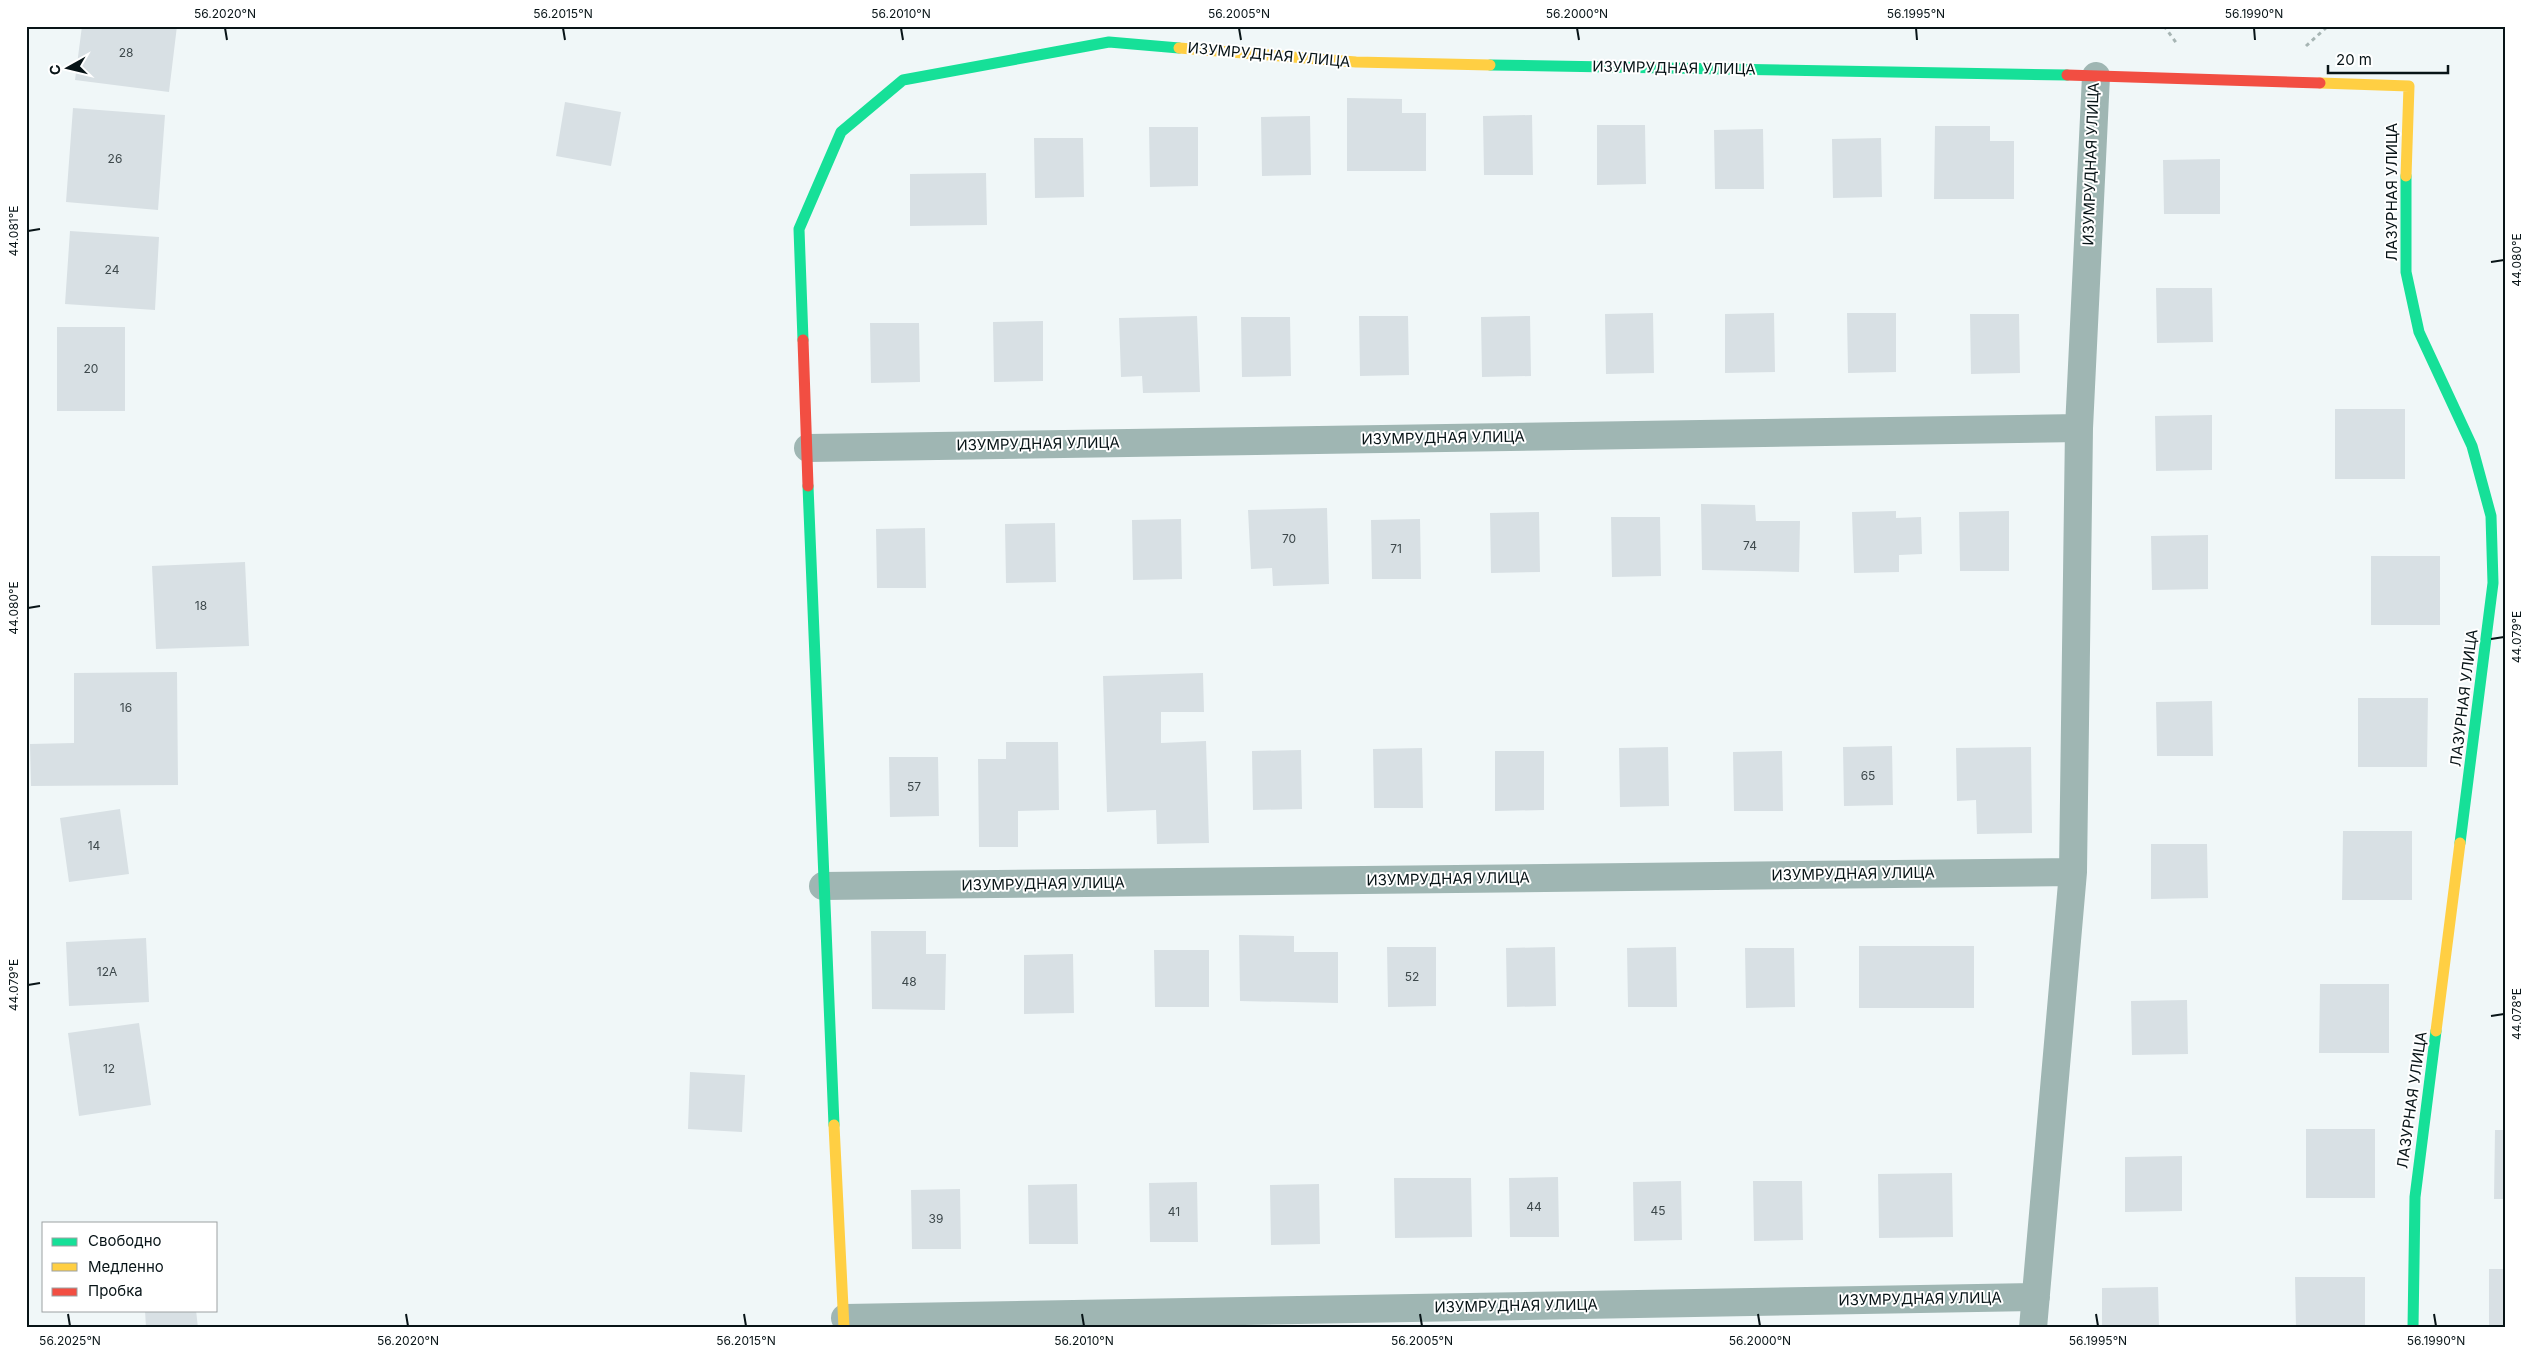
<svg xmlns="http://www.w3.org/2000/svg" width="2531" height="1354" font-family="Inter,sans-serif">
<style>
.building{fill:#d8e0e4}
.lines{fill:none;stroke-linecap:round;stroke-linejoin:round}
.path{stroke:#a7b5b4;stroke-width:3;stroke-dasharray:4 4;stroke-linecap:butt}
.street{stroke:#9fb6b3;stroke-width:28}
.fast{stroke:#16e098;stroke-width:11}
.slow{stroke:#ffcf43;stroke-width:11}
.jam{stroke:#f24e42;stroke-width:11}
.ticks{fill:none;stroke:#081417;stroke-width:2}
.labels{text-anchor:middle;stroke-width:4;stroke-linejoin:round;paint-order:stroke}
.number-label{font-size:12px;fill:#3d484b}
.street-label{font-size:15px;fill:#081417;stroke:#fff}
.neatline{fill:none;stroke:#081417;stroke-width:2}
.ticks-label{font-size:12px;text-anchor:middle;fill:#081417}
</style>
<rect width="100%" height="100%" fill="#f0f7f8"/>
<path class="building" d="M82,26H177L169,92L75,80Z
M1347,98L1402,99V113H1426V171H1347Z
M565,102L621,112L611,166L556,156Z
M73,108L165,115L158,210L66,202Z
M1532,115L1533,175H1484L1483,116Z
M1310,116L1311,175L1262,176L1261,117Z
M1597,125H1645L1646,184L1597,185Z
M1935,126H1990V141H2014V199H1934Z
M1149,127H1198V186L1150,187Z
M1763,129L1764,189H1715L1714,130Z
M1034,138H1083L1084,197L1035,198Z
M1881,138L1882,197L1833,198L1832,139Z
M2220,159V214H2164L2163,160Z
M986,173L987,225L910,226V174Z
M70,231L159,237L155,310L65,304Z
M2156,288H2212L2213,342L2157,343Z
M1653,313L1654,373L1606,374L1605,314Z
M1774,313L1775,372L1725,373V314Z
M1847,313H1896V372L1848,373Z
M1970,314H2019L2020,373L1971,374Z
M1197,316L1200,392L1143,393L1142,376L1121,377L1119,318Z
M1359,316H1408L1409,375L1360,376Z
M1530,316L1531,376L1482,377L1481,317Z
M1241,317H1290L1291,376L1242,377Z
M1043,321V381L994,382L993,322Z
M870,323H919L920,382L871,383Z
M57,327H125V411H57Z
M2335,409H2405V479H2335Z
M2212,415V470L2156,471L2155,416Z
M1701,504L1755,505L1756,521H1800L1799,572L1702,570Z
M1327,508L1329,584L1273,586L1272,568L1251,569L1248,510Z
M1896,511V518L1921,517L1922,554L1899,555V572L1854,573L1852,512Z
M2009,511V571H1960L1959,512Z
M1539,512L1540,572L1491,573L1490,513Z
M1611,517H1660L1661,576L1612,577Z
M1181,519L1182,579L1133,580L1132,520Z
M1420,519L1421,579H1372L1371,520Z
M1055,523L1056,582L1006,583L1005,524Z
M925,528L926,588H877L876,529Z
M2208,535V589L2152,590L2151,536Z
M2371,556H2440V625H2371Z
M245,562L249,646L156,649L152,566Z
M177,672L178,785L31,786L30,744L74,743V673Z
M1203,673L1204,712H1161V743L1206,741L1209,843L1157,844L1156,810L1107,812L1103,676Z
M2358,698H2428L2427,767H2358Z
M2212,701L2213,756H2157L2156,702Z
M1006,742H1058L1059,810L1018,811V847H979L978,759H1006Z
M1892,746L1893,805L1844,806L1843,747Z
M1668,747L1669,806L1620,807L1619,748Z
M2031,747L2032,833L1977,834L1976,800L1957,801L1956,748Z
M1422,748L1423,808H1374L1373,749Z
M1301,750L1302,809L1253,810L1252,751Z
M1495,751H1544V810L1495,811Z
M1782,751L1783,811H1734L1733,752Z
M889,757H938L939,816L890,817Z
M120,809L129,874L69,882L60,818Z
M2343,831H2412V900H2342Z
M2151,844H2207L2208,898L2151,899Z
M871,931H926V954H946L945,1010L872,1009Z
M1239,935L1294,936V952H1338V1003L1240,1001Z
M146,938L149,1002L69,1006L66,942Z
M1859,946H1974V1008H1859Z
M1387,947H1436V1006L1388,1007Z
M1555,947L1556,1006L1507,1007L1506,948Z
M1676,947L1677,1007H1628L1627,948Z
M1745,948H1794L1795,1007L1746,1008Z
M1154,950H1209V1007H1155Z
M1073,954L1074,1013L1024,1014V955Z
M2320,984H2389V1053H2319Z
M2187,1000L2188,1054L2132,1055L2131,1001Z
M139,1023L151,1105L79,1116L68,1033Z
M690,1072L745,1075L742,1132L688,1129Z
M2306,1129H2375V1198H2306Z
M2495,1130H2505V1199H2494Z
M2182,1156V1211L2125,1212V1157Z
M1952,1173L1953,1237L1879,1238L1878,1174Z
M1558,1177L1559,1237H1510L1509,1178Z
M1394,1178H1471L1472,1237L1395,1238Z
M1681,1181L1682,1240L1634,1241L1633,1182Z
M1753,1181H1802L1803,1240L1754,1241Z
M1197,1182L1198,1242H1150L1149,1183Z
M1077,1184L1078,1244H1029L1028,1185Z
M1319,1184L1320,1244L1271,1245L1270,1185Z
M960,1189L961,1249H912L911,1190Z
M2489,1269H2505V1328H2489Z
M2295,1277H2365V1328H2296Z
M2158,1287L2159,1328H2102V1288Z
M145,1310H196L198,1328H146Z"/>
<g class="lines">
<path class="path" d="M2164,26L2177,44
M2306,46L2328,26"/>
<path class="street" d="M808,448L2079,428
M823,886L2073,872
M845,1318L2036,1297
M2033,1328L2073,872L2079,428L2096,76"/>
<path class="fast" d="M1490,65L2067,75
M2406,176V272L2419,332L2472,446L2491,516L2493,583L2460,843
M803,340L799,229L841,132L903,80L1109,42L1179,48
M808,486L834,1125
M2413,1328L2415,1197L2436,1031"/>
<path class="slow" d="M1179,48L1356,62L1490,65
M2320,83L2409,86L2406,176
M2436,1031L2460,843
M834,1125L844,1328"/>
<path class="jam" d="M2067,75L2320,83
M803,340L808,486"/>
</g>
<path class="ticks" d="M225,28L227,40M563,28L565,40M901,28L903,40M1239,28L1241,40M1577,28L1579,40M1916,28L1917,40M2254,28L2255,40M28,231L40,229M2491,262L2504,260M28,608L40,606M2491,639L2504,637M28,985L40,983M2491,1016L2504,1014M68,1314L70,1326M406,1314L408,1326M744,1314L746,1326M1082,1314L1084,1326M1420,1314L1422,1326M1758,1314L1760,1326M2096,1314L2098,1326M2434,1314L2436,1326"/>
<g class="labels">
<g class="number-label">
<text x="126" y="57">28</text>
<text x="115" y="163">26</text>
<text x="112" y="274">24</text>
<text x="91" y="373">20</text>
<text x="1289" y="543">70</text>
<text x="1750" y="550">74</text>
<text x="1396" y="553">71</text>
<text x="201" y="610">18</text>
<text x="126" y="712">16</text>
<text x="1868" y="780">65</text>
<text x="914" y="791">57</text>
<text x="94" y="850">14</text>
<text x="107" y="976">12А</text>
<text x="1412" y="981">52</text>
<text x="909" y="986">48</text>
<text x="109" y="1073">12</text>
<text x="1534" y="1211">44</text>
<text x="1658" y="1215">45</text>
<text x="1174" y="1216">41</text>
<text x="936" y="1223">39</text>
</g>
<g class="street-label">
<text transform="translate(1269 55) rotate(5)" y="5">ИЗУМРУДНАЯ УЛИЦА</text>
<text transform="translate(1674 68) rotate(1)" y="5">ИЗУМРУДНАЯ УЛИЦА</text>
<text transform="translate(2091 164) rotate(-88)" y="5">ИЗУМРУДНАЯ УЛИЦА</text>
<text transform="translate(2392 192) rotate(-90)" y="5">ЛАЗУРНАЯ УЛИЦА</text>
<text transform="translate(1443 438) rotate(-1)" y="5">ИЗУМРУДНАЯ УЛИЦА</text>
<text transform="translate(1038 444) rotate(-1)" y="5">ИЗУМРУДНАЯ УЛИЦА</text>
<text transform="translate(2464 698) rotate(-83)" y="5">ЛАЗУРНАЯ УЛИЦА</text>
<text transform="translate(1853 874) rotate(-1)" y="5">ИЗУМРУДНАЯ УЛИЦА</text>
<text transform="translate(1448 879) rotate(-1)" y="5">ИЗУМРУДНАЯ УЛИЦА</text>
<text transform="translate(1043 884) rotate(-1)" y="5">ИЗУМРУДНАЯ УЛИЦА</text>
<text transform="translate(2412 1100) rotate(-82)" y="5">ЛАЗУРНАЯ УЛИЦА</text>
<text transform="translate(1920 1299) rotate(-1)" y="5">ИЗУМРУДНАЯ УЛИЦА</text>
<text transform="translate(1516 1306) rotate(-1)" y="5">ИЗУМРУДНАЯ УЛИЦА</text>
</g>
</g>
<rect width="2531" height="1354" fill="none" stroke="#ffffff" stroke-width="55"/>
<rect x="42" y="1222" width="175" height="90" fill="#ffffff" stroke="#9ca1a2"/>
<rect x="52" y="1238" width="25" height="8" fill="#16e098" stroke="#9ca1a2"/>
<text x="88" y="1246" font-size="15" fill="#081417">Свободно</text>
<rect x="52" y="1263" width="25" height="8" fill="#ffcf43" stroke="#9ca1a2"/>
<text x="88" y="1272" font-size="15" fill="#081417">Медленно</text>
<rect x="52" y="1288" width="25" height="8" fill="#f24e42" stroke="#9ca1a2"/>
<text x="88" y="1296" font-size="15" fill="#081417">Пробка</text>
<g transform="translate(68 68) rotate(262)" stroke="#ffffff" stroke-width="4" paint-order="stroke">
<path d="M0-4L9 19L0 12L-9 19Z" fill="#081417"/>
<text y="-8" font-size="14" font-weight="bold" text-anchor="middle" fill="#081417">С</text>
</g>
<path d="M2328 65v8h120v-8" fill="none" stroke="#081417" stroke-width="2.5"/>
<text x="2336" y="65" font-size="15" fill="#081417" stroke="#ffffff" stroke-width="4" paint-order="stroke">20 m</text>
<rect x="28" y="28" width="2476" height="1298" class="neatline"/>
<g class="ticks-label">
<text x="225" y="18">56.2020°N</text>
<text x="563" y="18">56.2015°N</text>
<text x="901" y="18">56.2010°N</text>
<text x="1239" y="18">56.2005°N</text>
<text x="1577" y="18">56.2000°N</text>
<text x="1916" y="18">56.1995°N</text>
<text x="2254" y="18">56.1990°N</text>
<text transform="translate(14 231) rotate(-90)" y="4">44.081°E</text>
<text transform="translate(2517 260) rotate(-90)" y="4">44.080°E</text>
<text transform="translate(14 608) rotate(-90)" y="4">44.080°E</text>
<text transform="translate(2517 637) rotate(-90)" y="4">44.079°E</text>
<text transform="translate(14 985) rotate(-90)" y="4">44.079°E</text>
<text transform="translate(2517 1014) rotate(-90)" y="4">44.078°E</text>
<text x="70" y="1345">56.2025°N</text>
<text x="408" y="1345">56.2020°N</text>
<text x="746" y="1345">56.2015°N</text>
<text x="1084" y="1345">56.2010°N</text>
<text x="1422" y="1345">56.2005°N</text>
<text x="1760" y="1345">56.2000°N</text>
<text x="2098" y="1345">56.1995°N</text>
<text x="2436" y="1345">56.1990°N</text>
</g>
</svg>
